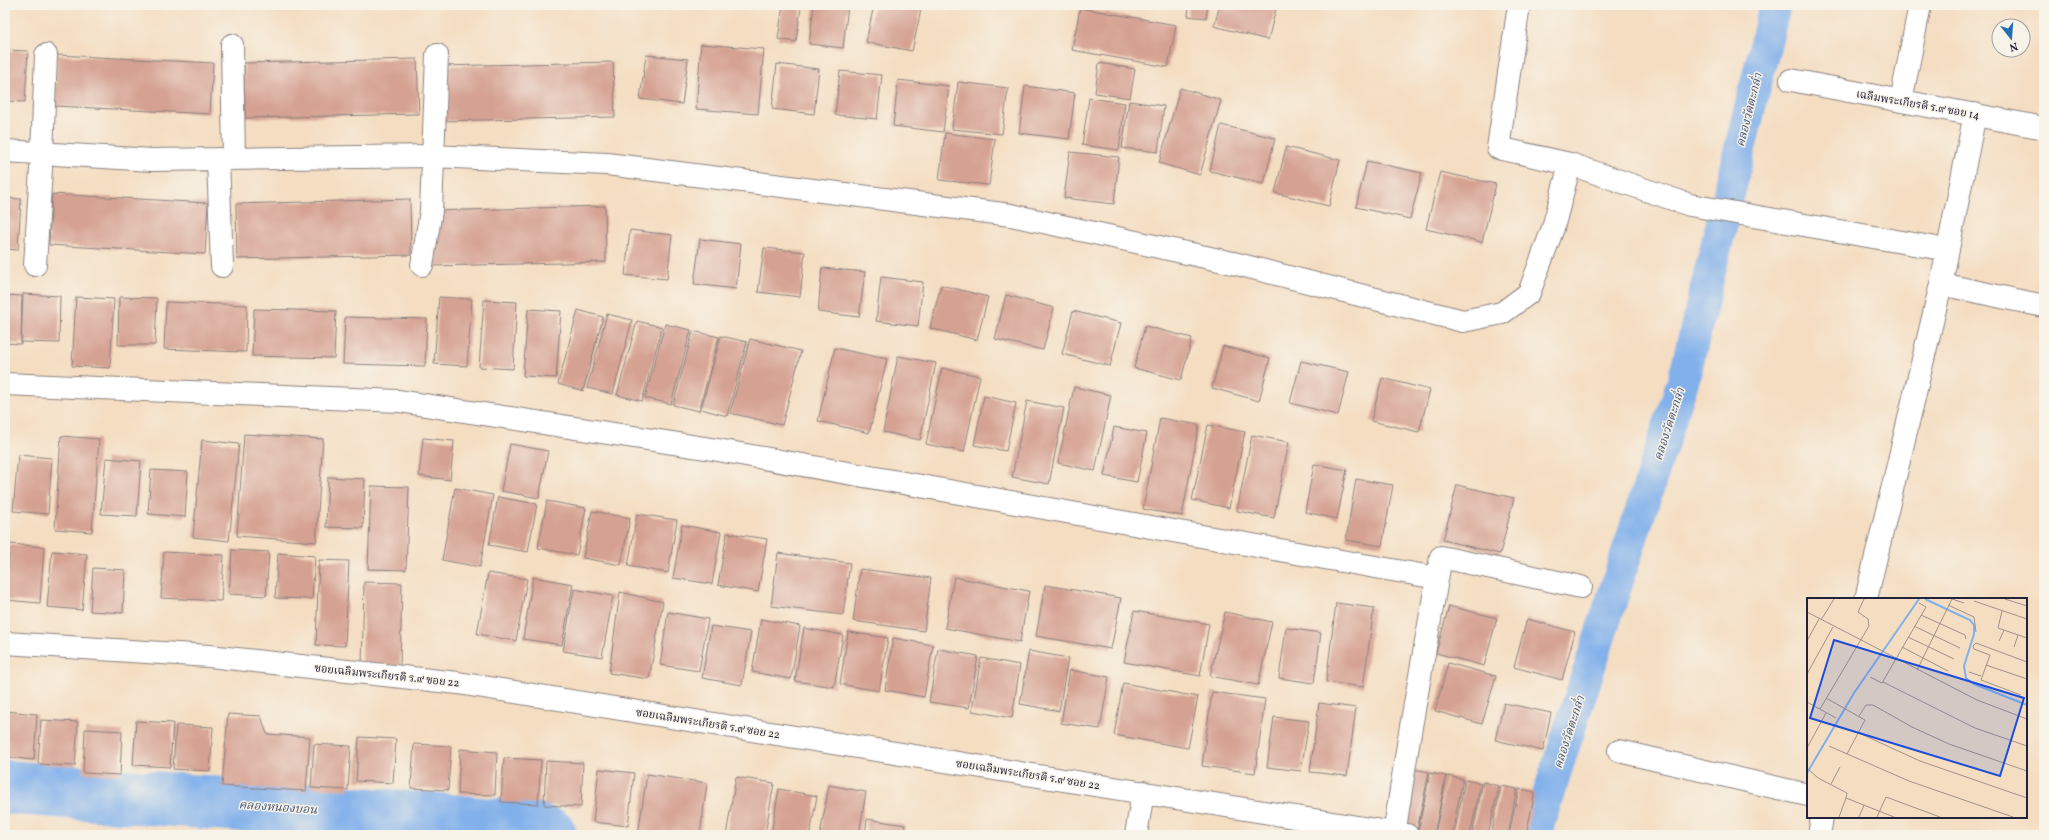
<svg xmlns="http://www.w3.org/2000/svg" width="2049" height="840" font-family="Vollkorn,'Noto Serif Thai',serif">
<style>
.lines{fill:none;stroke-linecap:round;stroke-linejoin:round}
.canal{stroke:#81b0eb;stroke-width:32}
.river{stroke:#81b0eb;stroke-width:54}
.building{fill:#d5a192}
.minor-casing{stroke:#8b807e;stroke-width:24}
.minor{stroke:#fff;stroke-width:22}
.labels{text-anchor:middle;stroke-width:3;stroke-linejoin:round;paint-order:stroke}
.street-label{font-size:11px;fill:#22223b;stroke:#f7f3e8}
.water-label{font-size:12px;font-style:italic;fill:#435479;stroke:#f7f3e8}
.inset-river{fill:none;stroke:#81b0eb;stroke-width:2}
.inset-road{fill:none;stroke:#a0928b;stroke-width:1}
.view{fill:#1d4ed8;fill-opacity:0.15;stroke:#1d4ed8;stroke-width:2}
.inset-edge{fill:none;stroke:#22223b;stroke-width:2}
</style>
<rect width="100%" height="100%" fill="#f7f3e8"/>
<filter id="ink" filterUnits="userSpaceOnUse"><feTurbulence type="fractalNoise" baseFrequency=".025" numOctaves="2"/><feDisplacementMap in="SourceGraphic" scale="8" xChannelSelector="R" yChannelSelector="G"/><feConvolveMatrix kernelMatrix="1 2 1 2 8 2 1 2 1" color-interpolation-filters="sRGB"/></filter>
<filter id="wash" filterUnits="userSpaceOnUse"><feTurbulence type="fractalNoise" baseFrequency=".012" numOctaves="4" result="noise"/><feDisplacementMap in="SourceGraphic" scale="16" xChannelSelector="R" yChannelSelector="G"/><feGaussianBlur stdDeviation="0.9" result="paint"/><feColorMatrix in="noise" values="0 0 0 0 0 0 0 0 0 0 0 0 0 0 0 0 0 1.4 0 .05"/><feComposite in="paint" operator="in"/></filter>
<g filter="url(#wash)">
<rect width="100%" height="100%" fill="#f4ddc1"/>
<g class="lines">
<path class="canal" d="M1535,835L1684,378L1775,5"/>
<path class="river" d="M5,787L440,820L534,829L550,835"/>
</g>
<g id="blocks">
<path class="building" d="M783,5L801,7L796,42L778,39Z
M814,5H848L843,48L809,44Z
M874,5H922L912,51L866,42Z
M1189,5H1208L1206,18L1188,16Z
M1220,5H1277L1268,40L1214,26Z
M1080,8L1176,25L1168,67L1072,50Z
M701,44L764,49L758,114L696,109Z
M5,50L28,51L25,102L5,101Z
M57,55L213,63L210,114L55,106Z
M646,55L688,59L682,104L640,99Z
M417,59L419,114L245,118L244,63Z
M613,62L615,117L441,121L440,66Z
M1099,63L1135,69L1130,98L1095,93Z
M777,64L819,69L814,114L772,109Z
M840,71L882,75L877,119L835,115Z
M898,80L949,86L943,132L893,126Z
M958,82L1008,88L1002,134L952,129Z
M1025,86L1075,93L1069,139L1019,133Z
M1180,88L1221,100L1200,175L1159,163Z
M1089,98L1125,103L1119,150L1082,145Z
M1129,101L1164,106L1158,152L1122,148Z
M1221,125L1275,138L1264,184L1210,171Z
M945,133L995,139L989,185L939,180Z
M1286,147L1340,160L1329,206L1275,193Z
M1070,152L1119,157L1114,204L1064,198Z
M1367,161L1422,173L1410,219L1356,207Z
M1440,172L1496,184L1482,242L1426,229Z
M52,194L208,203L205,254L49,245Z
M5,198L21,199L18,250L5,249Z
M410,199L411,255L237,259L236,204Z
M605,206L606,262L432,266L431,211Z
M630,230L672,235L667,279L625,275Z
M700,239L741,244L736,289L694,284Z
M764,248L805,252L800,297L758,292Z
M822,268L865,272L859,317L818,312Z
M881,277L923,282L918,326L876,321Z
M941,285L988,297L977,340L930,328Z
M23,294L60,296L59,343L21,342Z
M5,295L22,296L21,344L5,343Z
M1006,295L1054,308L1043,350L995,339Z
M76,297L114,299L110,368L72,366Z
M119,297L157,298L155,345H118Z
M439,297L472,299L467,366L434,364Z
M484,300L517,302L513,369L479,367Z
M166,302L247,305L246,352L164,349Z
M254,309L336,311L334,358L252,356Z
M528,309L561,311L556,378L523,376Z
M578,310L603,317L583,391L558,384Z
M1073,311L1121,323L1110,366L1062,354Z
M607,314L632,320L613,394L587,388Z
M345,317L427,319L425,366L343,364Z
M637,321L662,327L642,401L617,395Z
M665,324L691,330L671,404L645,398Z
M1145,326L1192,338L1181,380L1134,368Z
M693,331L719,337L699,411L673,405Z
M721,336L747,342L727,416L701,409Z
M750,339L801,351L782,425L730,413Z
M1223,346L1270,358L1259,401L1212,388Z
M835,348L887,359L869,433L818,421Z
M898,356L936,363L920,440L883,432Z
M1301,361L1349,372L1338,415L1290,403Z
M942,368L980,376L964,452L926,444Z
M1382,378L1430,390L1419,432L1371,421Z
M1074,387L1111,395L1095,471L1058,463Z
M984,396L1016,403L1006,451L974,445Z
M1027,401L1064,408L1049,484L1012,477Z
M1160,418L1199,425L1182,516L1143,509Z
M1208,425L1245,432L1229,508L1192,500Z
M1114,427L1147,433L1137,482L1104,476Z
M244,434L323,439L316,542L237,536Z
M1252,435L1289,442L1274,518L1237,511Z
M61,436L99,439L92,532L55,529Z
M423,438L454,441L450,480L419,476Z
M202,440L239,444L229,541L193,537Z
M510,444L548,451L539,498L501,491Z
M18,455L52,458L48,514L13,511Z
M106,458L141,461L137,516L101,514Z
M1314,464L1347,470L1337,519L1305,512Z
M151,470L188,472L185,517L148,514Z
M328,477L365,479L363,528L326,527Z
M1356,479L1393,485L1382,546L1346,540Z
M1457,485L1514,498L1500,554L1443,540Z
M371,486L409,487L406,570L368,569Z
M455,488L493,495L480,567L442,560Z
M498,497L537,504L528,552L489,545Z
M547,501L586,508L577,555L538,548Z
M592,511L630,518L621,565L583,558Z
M637,514L677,520L668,573L628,566Z
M682,525L721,532L712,584L673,578Z
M727,533L767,539L758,592L718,585Z
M10,544L44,547L40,603L5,600Z
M232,550L269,552L266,596L229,594Z
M52,551L87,554L82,610L47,607Z
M164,552L224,555L221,601L161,598Z
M278,553L315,556L312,599L275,598Z
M778,553L850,563L843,615L771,606Z
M319,560L349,561L345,646L316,645Z
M93,568L125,570L123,613L90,611Z
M860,569L931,578L924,631L853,621Z
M488,573L527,579L516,641L477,634Z
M533,577L573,584L562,645L523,639Z
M954,577L1029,591L1020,642L945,628Z
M364,582L402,583L400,666L362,665Z
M1045,585L1121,598L1111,649L1036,636Z
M574,589L613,596L602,657L563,651Z
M620,592L663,602L649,679L609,673Z
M1336,603L1374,608L1363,687L1326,682Z
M1449,606L1497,618L1484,666L1436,653Z
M1134,611L1209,624L1200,676L1124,662Z
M668,612L708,619L699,671L660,665Z
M1225,612L1272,622L1258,685L1210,676Z
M761,619L800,626L791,679L752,672Z
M1527,619L1575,632L1562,680L1514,667Z
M711,626L751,632L742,685L702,678Z
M804,628L843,635L834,687L795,681Z
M1286,628L1321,633L1314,683L1279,678Z
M848,632L888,638L879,691L840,684Z
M893,638L933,645L924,697L885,690Z
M938,649L978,656L969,708L929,702Z
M1029,651L1068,658L1059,711L1020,704Z
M981,658L1020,665L1012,718L972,711Z
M1448,663L1496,676L1482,724L1435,711Z
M1070,670L1109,677L1100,729L1061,723Z
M1123,683L1198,697L1188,748L1114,735Z
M1212,692L1265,699L1255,773L1202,766Z
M1319,703L1356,708L1347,776L1310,772Z
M1504,703L1551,713L1543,751L1495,740Z
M5,711L37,714L34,760L5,757Z
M228,714L261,716L267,734L310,737L306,791L222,786Z
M1274,717L1309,721L1301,771L1267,767Z
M41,720L78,722L75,766L38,764Z
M136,721L173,723L170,767L133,765Z
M176,725L213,727L210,771L173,769Z
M85,729L122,731L120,775L83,773Z
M359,737L396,739L393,783L356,781Z
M314,744L351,746L348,790L311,788Z
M414,744L451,746L448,790L411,788Z
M460,749L497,752L495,795L458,794Z
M504,758L541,760L538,804L501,802Z
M546,761L583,763L581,807L544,805Z
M599,769L634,773L628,826L593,822Z
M1413,769L1429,772L1417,830L1401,827Z
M1430,773L1446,776L1434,834L1418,831Z
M647,774L707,783L700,835H638Z
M1447,776L1463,779L1452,835H1440L1435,834Z
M736,777L774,783L765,835H726Z
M1465,780L1481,783L1470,835H1454Z
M1483,782L1499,786L1488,835H1472Z
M829,785L866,792L859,835H820Z
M1501,786L1517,789L1508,835H1491Z
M779,789L817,796L810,835H771Z
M1519,789L1535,792L1526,835H1509Z
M867,819L905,825L904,835H865Z
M958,831L979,834V835H957Z"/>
</g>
</g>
<g filter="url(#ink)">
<use href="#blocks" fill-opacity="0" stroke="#8b807e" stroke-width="1"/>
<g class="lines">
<g class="minor-casing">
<path id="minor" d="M1519,5L1498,148L1570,164L1690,205L1948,250
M232,45L234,159
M1791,80L2044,128
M1901,101L1920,5
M5,151L152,160L432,156L607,164L1011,215L1233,263L1463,321L1502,313L1529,293L1553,228L1570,164
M218,159L222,266
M35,265L42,153L46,55
M422,265L431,211L437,55
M1941,284L2044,306
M5,384L399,401L718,450L1437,578
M1866,599L1941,284L1975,114
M5,643L209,656L458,683L1407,835
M1619,751L1808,795
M1136,835L1143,792
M1394,835L1409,738L1441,557L1581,587
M1819,835L1822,817"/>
</g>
<use href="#minor" class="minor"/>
</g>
</g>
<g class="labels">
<g class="street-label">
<text transform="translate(1918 104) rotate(10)" y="4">เฉลิมพระเกียรติ ร.๙ ซอย 14</text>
<text transform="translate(387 675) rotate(6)" y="4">ซอยเฉลิมพระเกียรติ ร.๙ ซอย 22</text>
<text transform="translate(708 723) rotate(9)" y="4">ซอยเฉลิมพระเกียรติ ร.๙ ซอย 22</text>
<text transform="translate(1028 774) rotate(9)" y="4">ซอยเฉลิมพระเกียรติ ร.๙ ซอย 22</text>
</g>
<g class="water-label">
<text transform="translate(1749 110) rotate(-76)" y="4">คลองวัดตะกล่ำ</text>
<text transform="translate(1669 424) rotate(-72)" y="4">คลองวัดตะกล่ำ</text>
<text transform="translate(1569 732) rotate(-72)" y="4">คลองวัดตะกล่ำ</text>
<text transform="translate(278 807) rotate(4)" y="4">คลองหนองบอน</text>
</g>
</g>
<g transform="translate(1807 598)">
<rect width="220" height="220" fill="#f4ddc1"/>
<path class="inset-river" d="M118,1L163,22L167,27V36L157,68L159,80L167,86L220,107M0,175L47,95L112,1"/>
<path class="inset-road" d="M198,1L220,8M167,3L220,21M141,7L167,19L169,34M195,13L191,30L220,40M0,14L170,102L220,121M114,17L158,37L159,41M14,22L27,1M107,28L153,50M101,39L147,61M0,43L12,21M192,43L197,32M95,49L141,73M207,49L211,37M179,67L220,81M110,72L145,1L157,5M162,74L174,78M0,76L26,29M63,79L75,85L119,9L112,5M76,84L168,130L220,148M214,97L174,82L183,57L167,51L166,48L169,45L220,64M19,100L58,122L40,156M0,104L29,120M13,111L62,28L61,21L51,14L57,1M52,118L59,107H66L105,129L142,146L220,173M52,135L113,163L220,200M22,148L102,183L206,219M0,150L19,115M0,170L11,180L40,195L39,200M24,186L33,169M32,219L39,200L87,219M52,219L57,207M70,219L79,199L133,219"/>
<path class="view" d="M27,42L217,100L193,178L3,120Z"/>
<rect width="220" height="220" class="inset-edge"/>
</g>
<rect width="2049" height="840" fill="none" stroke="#f7f3e8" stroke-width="20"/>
<g transform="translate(2011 38) rotate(163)"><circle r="19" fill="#f7f3e8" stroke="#a29fa3"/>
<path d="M0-3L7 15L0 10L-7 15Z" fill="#1f6fb2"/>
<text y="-6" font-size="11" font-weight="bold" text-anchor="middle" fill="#22223b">N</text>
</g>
</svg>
